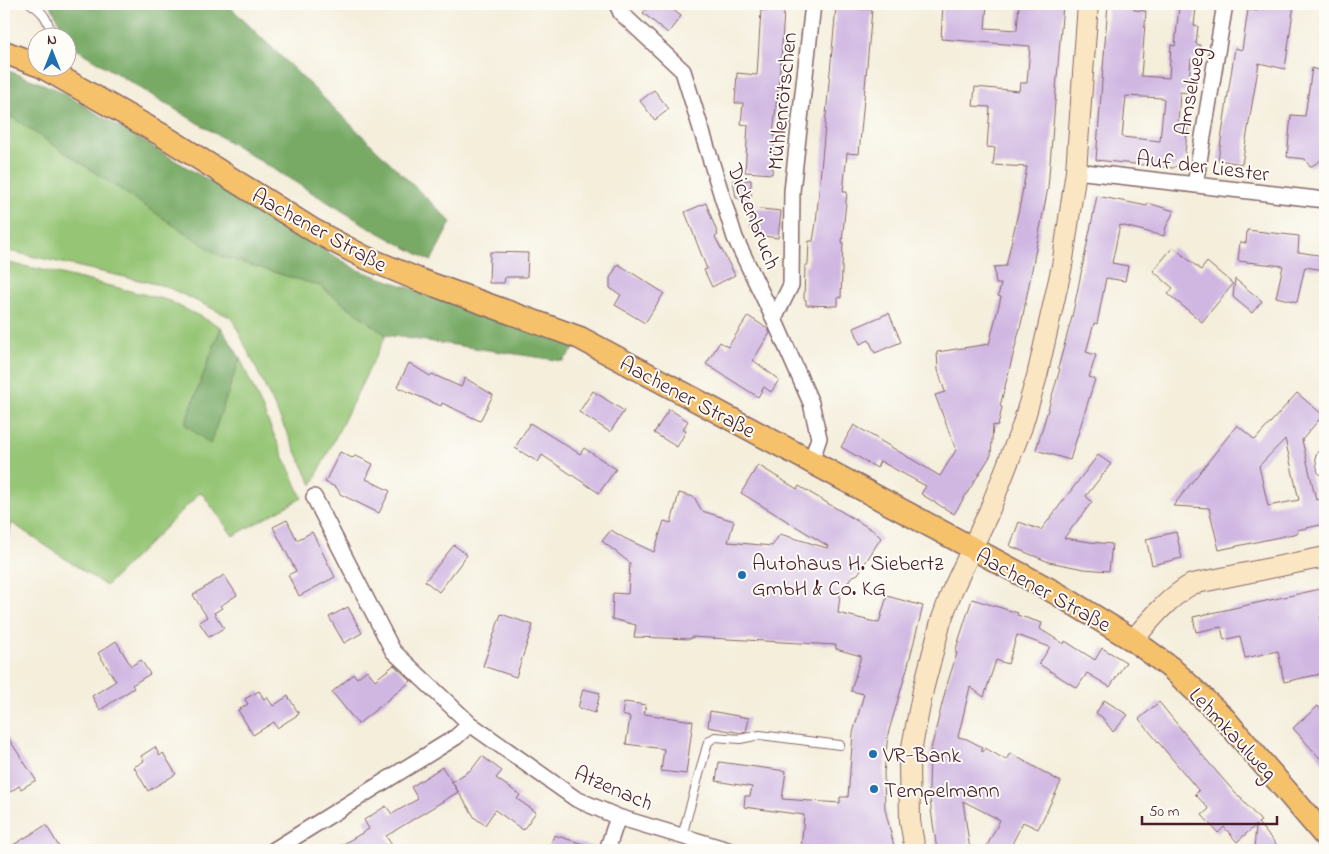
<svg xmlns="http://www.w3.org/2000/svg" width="1329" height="854" font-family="'Indie Flower',sans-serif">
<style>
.green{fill:#95c574;stroke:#707250}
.forest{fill:#78aa66;stroke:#616448}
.building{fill:#d0b7e2;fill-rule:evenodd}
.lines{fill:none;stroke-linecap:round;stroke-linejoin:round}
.lane-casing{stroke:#866769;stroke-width:10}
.street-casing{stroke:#866769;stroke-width:18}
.secondary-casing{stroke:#866769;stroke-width:22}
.primary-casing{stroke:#866769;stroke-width:25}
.lane{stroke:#fff;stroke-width:8}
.street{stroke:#fff;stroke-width:15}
.secondary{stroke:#fbe6c4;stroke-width:20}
.primary{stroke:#f5c16b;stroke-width:22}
.poi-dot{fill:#1f6fb2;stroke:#fdfcf7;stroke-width:2}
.labels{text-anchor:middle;stroke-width:4;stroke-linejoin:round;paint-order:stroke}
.street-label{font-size:22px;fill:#4a1f2b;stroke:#fdfcf7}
.poi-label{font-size:22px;fill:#4a1f2b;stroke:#fdfcf7;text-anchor:start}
</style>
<rect width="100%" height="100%" fill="#fdfcf7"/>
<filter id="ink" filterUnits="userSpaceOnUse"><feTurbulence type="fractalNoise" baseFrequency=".02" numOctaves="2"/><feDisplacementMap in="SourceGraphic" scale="10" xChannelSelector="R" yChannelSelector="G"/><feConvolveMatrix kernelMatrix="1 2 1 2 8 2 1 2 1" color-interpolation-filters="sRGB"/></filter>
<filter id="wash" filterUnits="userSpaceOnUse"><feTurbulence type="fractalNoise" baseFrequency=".0096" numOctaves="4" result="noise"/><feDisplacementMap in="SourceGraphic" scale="20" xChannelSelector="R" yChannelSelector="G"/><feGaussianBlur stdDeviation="1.12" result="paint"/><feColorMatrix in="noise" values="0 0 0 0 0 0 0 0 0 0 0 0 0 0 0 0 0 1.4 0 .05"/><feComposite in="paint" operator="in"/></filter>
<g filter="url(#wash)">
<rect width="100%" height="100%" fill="#f4eedb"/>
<path class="green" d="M4,112L220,255L320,286L386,335L312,485L232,318L165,286L4,250Z
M4,262L53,272L167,300L221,327L185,424L210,443L240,358L302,498L233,536L201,492L106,586L12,523L4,550Z"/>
<path class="forest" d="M50,4H227L451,222L431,261L372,229L68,44V38L64,37L60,23Z
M4,69L56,89L358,270L577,346L563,361L386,335L320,286L220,256L4,112Z
M221,327L240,358L210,444L185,424Z"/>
<g id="blocks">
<path class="building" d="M650,4H665L681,16L668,33L643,13Z
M943,4H987L985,28L1017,30L1019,4H1063L1048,188L1022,320L1000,406L1002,407L998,426L993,425L991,455L954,514L921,494L926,486L880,461L877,468L841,447L854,425L940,476L956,450L935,395L945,392L938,370L937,352L989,344L1001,297L998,296L1001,284H996L994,267L1006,266L1020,204L1027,167L993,165L995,148L987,147L990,107L973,106L975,87L1019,91L1020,83H1027L1030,46L941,39Z
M1108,4H1134V10L1146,11L1141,76L1169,78L1171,45L1175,46L1179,7L1196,8L1194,25L1198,26L1196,44L1200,45L1199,60L1191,59L1188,93L1180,92L1178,125L1187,126L1186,144L1184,161L1173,168L1096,160ZM1126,96L1162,98L1164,99L1160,141L1122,137Z
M1258,4H1294L1285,69L1259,63L1242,164L1218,160L1235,48L1242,50L1248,10L1257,11Z
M836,7L872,10L859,154L847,153L843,192H847L842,242H843L841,298L838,297V306L806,305V300L804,299L805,265H808L809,241H813L816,223Z
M761,10L784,11L781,60L773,135H775L772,174L745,172L748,125L741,124L743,103H735L737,73L757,75Z
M1312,68L1325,73V158L1310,167L1305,159L1287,157L1291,115L1305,116Z
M654,90L669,109L655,120L640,101Z
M733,180H751V198H736Z
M1097,196L1147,206L1148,203L1174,211L1166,227L1164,236L1120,225L1112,263L1128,266L1125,281L1106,278L1097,324L1094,323L1086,352L1096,355L1089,377L1095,379L1070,460L1036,450L1060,369L1058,368L1072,317Z
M706,203L718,235L715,237L735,275L712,287L704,270L707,269L685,212Z
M752,208L781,211L778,238L757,235L758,230L750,229Z
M1247,230L1299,236L1298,252L1325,256V270L1305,267L1297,302L1276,297L1283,266L1238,261L1240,242L1246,243Z
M1173,247L1201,270L1207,262L1233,284L1202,322L1168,294L1173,288L1153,271Z
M490,252L528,253L527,277H505L504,283H489Z
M618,264L664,293L645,323L615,305L621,295L610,288V278Z
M1235,279L1262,301L1252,313L1233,297Z
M889,313L901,342L875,353L869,340L860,344L854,328Z
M748,316L768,329L770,333L753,360L779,380L771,392L764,387L758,397L706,364L720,342L728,347Z
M409,363L430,376L432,374L461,387L465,378L493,395L480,421L442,403L441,406L397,387Z
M593,391L624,411L610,432L579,412Z
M1297,393L1323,415L1302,440L1316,500L1325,498V524L1297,530L1298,533L1219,550L1209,508L1173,506L1237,425L1255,440ZM1285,439L1299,500L1268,506L1259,466Z
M669,409L688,421L683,429L686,431L677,447L654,433Z
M530,423L580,454L584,448L616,469L599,493L542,455L538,462L515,448Z
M340,452L352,458L356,456L373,464L366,479L390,491L379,513L340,494L337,488L325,482Z
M1098,455L1111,464L1086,496L1092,502L1064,538L1090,542L1112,544L1109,571L1084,569L1049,562L1010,546L1019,522L1041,530Z
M758,465L797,489L799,486L874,531L881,538L858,574L851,577L846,586L841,587L838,613L879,623L887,596L923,606L907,669L888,734L884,773L885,809L895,850H801L804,815L744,807L745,796H750L752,787L716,781L719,762L786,771L782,799L840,803V797H848L853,733L864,694L851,691L861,656L836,649V645L691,637V639L634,637L636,625L612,619L613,593L628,594L630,563L602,541L611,530L624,538L654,552L664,521L671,523L679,493L694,497L702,511L734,521L728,542L772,546L780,534L827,548L828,546L741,493Z
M287,520L297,540L312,532L335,577L299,596L288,575L296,571L273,527Z
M1176,532L1182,558L1152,565L1146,539Z
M454,545L467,555L439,592L425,581Z
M224,575L237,595L220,606L222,608L214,613L224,628L209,637L199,622L207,617L193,595Z
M1325,588V614L1320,616L1325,637V673L1284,682L1278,651L1245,658L1240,636L1224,640L1221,627L1196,632L1193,617Z
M972,599L1018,613L1017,615L1042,623L1040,629L1064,644L1065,641L1095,660L1102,648L1126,662L1110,687L1087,673L1077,688L1039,664L1050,647L1017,635L1008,664L996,660L984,697L970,687L958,737L967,739L982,747L981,751L983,752L985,748L1006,760L1010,753L1061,782L1038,829L1023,822L1009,850H985L1000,820L963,801L970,850H937L932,817L929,791L930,753L946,688L957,653L955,652Z
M348,607L362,633L344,643L329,617Z
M501,614L533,625L516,677L483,666Z
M116,641L131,666L141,660L150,674L132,685L134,688L100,710L92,696L116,681L98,653Z
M394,665L411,681L358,724L332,692L354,674L357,678L367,670L375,680Z
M583,689L600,693L595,713L578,708Z
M259,691L264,699L267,697L273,706L288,696L299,714L277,728L274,722L253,735L238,710L248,704L245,699Z
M1104,700L1128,715L1113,732L1102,717L1096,713Z
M624,702L646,705L644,714L693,721L686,774L661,771L664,749L626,744L630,717L622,715Z
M1159,702L1203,756L1236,794L1242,798V800L1261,821L1258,823L1281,850H1254L1256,825L1237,842L1224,827L1218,833L1202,815L1209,809L1195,794L1199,791L1139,719Z
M1318,706L1325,715V764L1293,728Z
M710,711L749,718L746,732L742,733L708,727Z
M4,732L36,780L21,789L19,786L4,796Z
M155,747L160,756L163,753L176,774L148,791L134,767L144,761L141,756Z
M482,756L502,771L496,778L520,795L517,799L536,812L523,830L495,810L485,825L475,818L452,782L458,792L386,836L395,850H333L369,829L364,820L386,806L392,814L418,799L411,787L442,767L452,782L472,769Z
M46,825L61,850H5Z
M554,835L593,847V850H549Z"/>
</g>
</g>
<g filter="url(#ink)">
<use href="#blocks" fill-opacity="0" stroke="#866769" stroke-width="1"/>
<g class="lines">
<g class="lane-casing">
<path id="lane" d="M31,4C44,12 50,22 51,38
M1322,470L1320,457L1325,450
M682,836L708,742L715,737L740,739L760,735L840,745"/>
</g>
<g class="street-casing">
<path id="street" d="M617,4L621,13L683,71L735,238L774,319L811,403L819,438L811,462
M1076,171L1325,200
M1195,185L1225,4
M774,319L791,285L792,191L813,4
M314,497L393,651L470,724L576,799L618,817L728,850
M274,850L456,737L470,724
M607,850L618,817"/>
</g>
<g class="secondary-casing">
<path id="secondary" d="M1133,640C1151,619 1168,598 1192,584L1325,557
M915,850L910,821L909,762L923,690L941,621L952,591L988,514L1022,427L1037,376L1062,266L1076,171L1088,4"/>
</g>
<g class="primary-casing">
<path id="primary" d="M4,52L38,65
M44,68L162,135L313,230L364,257L417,279L580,338L1056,593L1133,640L1171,668L1223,717L1325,836"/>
</g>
<use href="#lane" class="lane"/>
<use href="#street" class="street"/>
<use href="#secondary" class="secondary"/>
<use href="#primary" class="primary"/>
</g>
</g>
<g class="poi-dot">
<circle cx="742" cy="575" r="5"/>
<circle cx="873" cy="754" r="5"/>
<circle cx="874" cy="789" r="5"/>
</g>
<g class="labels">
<g class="street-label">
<text transform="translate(1189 91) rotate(-80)" y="8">Amselweg</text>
<text transform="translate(781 101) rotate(-84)" y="8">Mühlenrötschen</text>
<text transform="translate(1203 165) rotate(7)" y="8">Auf der Liester</text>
<text transform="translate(755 216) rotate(69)" y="8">Dickenbruch</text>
<text transform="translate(320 229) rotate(29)" y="8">Aachener Straße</text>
<text transform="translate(688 396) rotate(28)" y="8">Aachener Straße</text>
<text transform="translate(1044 589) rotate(29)" y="8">Aachener Straße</text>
<text transform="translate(1234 733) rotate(47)" y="8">Lehmkaulweg</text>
<text transform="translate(614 787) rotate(23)" y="8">Atzenach</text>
</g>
<g class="poi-label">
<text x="752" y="570">Autohaus H. Siebertz<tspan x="752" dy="25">GmbH &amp; Co. KG</tspan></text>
<text x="883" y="762">VR-Bank</text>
<text x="884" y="797">Tempelmann</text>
</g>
</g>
<rect width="1329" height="854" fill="none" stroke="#fdfcf7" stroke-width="20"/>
<g transform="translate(52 52)"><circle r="24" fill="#fdfcf7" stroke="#b5a4a5"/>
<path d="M0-4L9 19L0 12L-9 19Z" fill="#1f6fb2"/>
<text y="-8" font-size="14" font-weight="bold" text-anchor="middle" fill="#4a1f2b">N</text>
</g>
<path d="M1142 816v8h135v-8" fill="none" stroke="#4a1f2b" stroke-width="2.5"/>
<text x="1149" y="816" font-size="15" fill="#4a1f2b" stroke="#fdfcf7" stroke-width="4" paint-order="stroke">50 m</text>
</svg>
